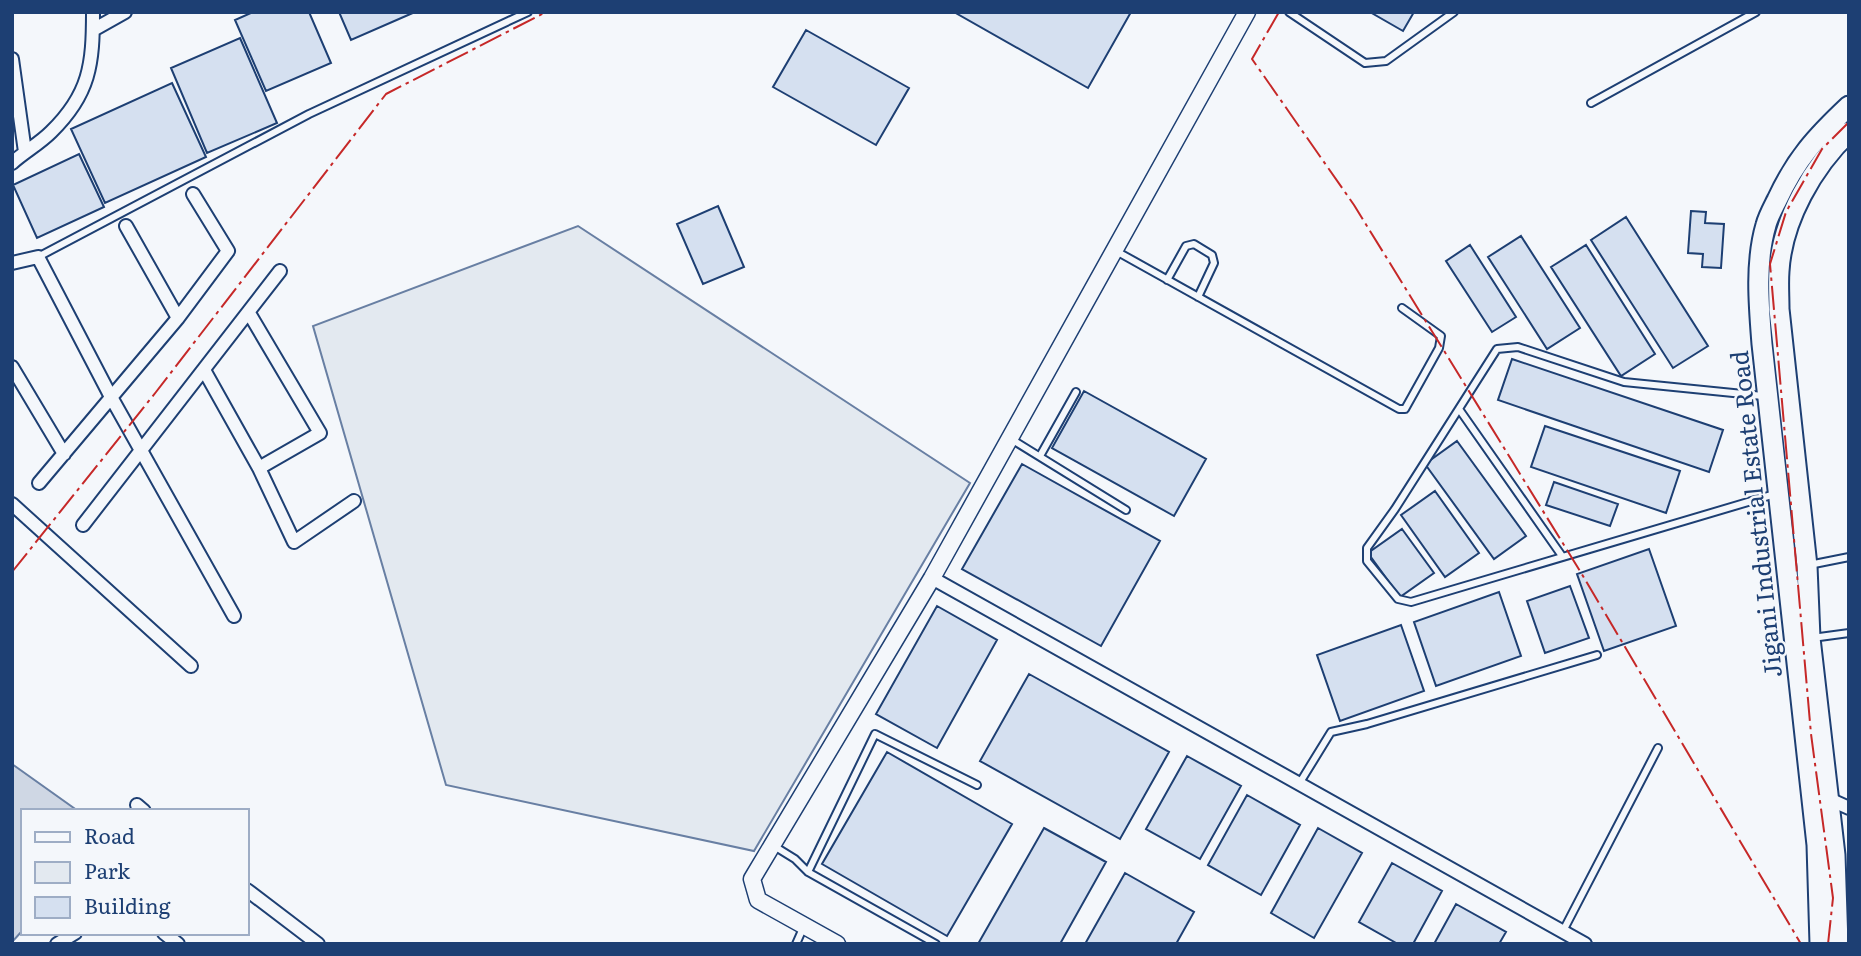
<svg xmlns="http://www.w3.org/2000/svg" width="1861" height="956" font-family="Literata,serif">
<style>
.green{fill:#e3e9f0;stroke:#687fa3;stroke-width:2}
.water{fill:#cfd7e4;stroke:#687fa3;stroke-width:2}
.building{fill:#d5e0f0;stroke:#1d3f73;stroke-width:2}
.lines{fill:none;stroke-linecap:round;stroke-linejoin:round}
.service-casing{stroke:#1d3f73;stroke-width:10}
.minor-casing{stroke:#1d3f73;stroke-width:16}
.tertiary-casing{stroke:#1d3f73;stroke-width:19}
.secondary-casing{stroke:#1d3f73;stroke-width:23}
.service{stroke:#f4f7fb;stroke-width:6}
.minor{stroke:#f4f7fb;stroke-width:12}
.tertiary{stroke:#f4f7fb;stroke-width:16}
.secondary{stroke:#f4f7fb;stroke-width:19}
.power{stroke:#c62828;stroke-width:2;stroke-dasharray:24 5 3.5 5;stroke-linecap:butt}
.labels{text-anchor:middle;stroke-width:5;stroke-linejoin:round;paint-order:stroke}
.street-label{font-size:24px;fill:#1d3f73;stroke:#f4f7fb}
</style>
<rect width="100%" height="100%" fill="#f4f7fb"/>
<path class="green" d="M578,226L970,483L754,851L446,785L313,326Z"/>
<path class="water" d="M12,764L78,811H23V930L12,942Z"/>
<path class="building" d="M253,12H309L331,63L266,91L235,20Z
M339,12H415L351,40Z
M954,12H1131L1088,88Z
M1370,12H1414L1403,31Z
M806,30L909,88L876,145L773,87Z
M240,38L277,123L207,153L171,68Z
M172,83L206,157L105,203L71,129Z
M79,154L104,207L37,238L13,185Z
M718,206L744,267L703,284L677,224Z
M1691,211L1706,212L1705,223L1724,224L1721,268L1702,267L1703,254L1688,253Z
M1626,217L1708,346L1673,368L1591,240Z
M1521,236L1580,328L1547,349L1488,257Z
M1470,245L1516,317L1492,332L1446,261Z
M1586,245L1655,354L1621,376L1551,267Z
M1512,359L1723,430L1709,472L1498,400Z
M1084,391L1206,459L1174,516L1052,448Z
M1545,426L1680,471L1666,513L1531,467Z
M1457,441L1526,536L1494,559L1425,464Z
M1022,464L1160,541L1101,646L962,569Z
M1554,482L1618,504L1610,526L1546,505Z
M1435,491L1479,553L1445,577L1401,515Z
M1402,529L1434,573L1400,597L1368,553Z
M1649,549L1676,626L1604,651L1577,574Z
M1570,586L1589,638L1545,653L1527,601Z
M1499,592L1521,656L1436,686L1414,622Z
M937,606L997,640L937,748L876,714Z
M1401,625L1424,691L1340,721L1317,655Z
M1029,674L1169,752L1120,839L980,761Z
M887,752L1012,824L947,936L822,864Z
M1187,756L1241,786L1200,859L1146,829Z
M1247,795L1300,825L1261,895L1208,865Z
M1044,828L1106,862L1060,944H978Z
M1318,828L1362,853L1314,938L1271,913Z
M1392,863L1442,891L1413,944H1398L1359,922Z
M1125,873L1194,912L1176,944H1085Z
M1456,904L1506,932L1499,944H1434Z"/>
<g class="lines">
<g class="service-casing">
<path id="service" d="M1289,12L1365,63L1386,61L1454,12
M1591,103L1756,12
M1116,251L1399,409H1405L1439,348L1441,336L1402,308
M38,257L309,114L528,12
M1167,280L1186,246L1194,244L1212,255L1214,263L1198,297
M1763,396L1624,382L1518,347L1497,349L1395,509L1367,548V561L1398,599L1411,602L1775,494
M1459,409L1562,556
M1011,439L1126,510
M1040,456L1076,392
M1809,565L1849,557
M1812,638L1849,633
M1299,784L1331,732L1367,724L1597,655
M774,846L795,859L808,872L936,944
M808,872L875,734L977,785
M1563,931L1658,748
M796,944L804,926"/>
</g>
<g class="minor-casing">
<path id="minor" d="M93,30L125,12
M12,59L25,152
M12,163C24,152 39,144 51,132C90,94 93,64 93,12
M126,226L178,318
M12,263L38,257L111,397L234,616
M249,313L320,433L259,468L294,542L354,501
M12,367L64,454
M204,370L259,468
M39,483L178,318L228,251L193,194
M12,504L191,666
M83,525L280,271
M932,578L1585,944
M1829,799L1849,808
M137,805L144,811
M247,890L318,944
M164,933L178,944
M57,944L75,933"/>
</g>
<g class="tertiary-casing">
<path id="tertiary" d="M837,944L758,900L752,879L932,578L1247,12"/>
</g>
<g class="secondary-casing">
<path id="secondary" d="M1820,944L1817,845L1762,344C1759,306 1755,262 1766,225C1768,217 1773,208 1777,200C1796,159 1816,137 1849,106
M1838,944L1835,855L1810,638L1807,566L1779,309C1779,296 1778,283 1779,271C1782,220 1813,166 1849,132"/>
</g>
<use href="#service" class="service"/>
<use href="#minor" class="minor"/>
<use href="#tertiary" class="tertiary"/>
<use href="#secondary" class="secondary"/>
<path class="power" d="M1279,12L1252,59L1354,205L1580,571L1801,944
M12,572L156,392L386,94L546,12
M1828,944L1833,898L1811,734L1770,264L1786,212L1822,149L1849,122"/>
</g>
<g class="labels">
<g class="street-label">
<text transform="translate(1757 514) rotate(-96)" y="8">Jigani Industrial Estate Road</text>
</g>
</g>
<rect width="1861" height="956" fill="none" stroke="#1d3f73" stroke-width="28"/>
<rect x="21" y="809" width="228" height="126" fill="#f4f7fb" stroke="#9eadc5" stroke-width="2"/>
<rect x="35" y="832" width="35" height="10" fill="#f4f7fb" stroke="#9eadc5" stroke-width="2"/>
<text x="84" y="844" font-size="21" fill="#1d3f73">Road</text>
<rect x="35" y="862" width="35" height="21" fill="#e3e9f0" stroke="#9eadc5" stroke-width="2"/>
<text x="84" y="879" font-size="21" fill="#1d3f73">Park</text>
<rect x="35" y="897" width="35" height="21" fill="#d5e0f0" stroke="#9eadc5" stroke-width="2"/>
<text x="84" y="914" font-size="21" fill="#1d3f73">Building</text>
</svg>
